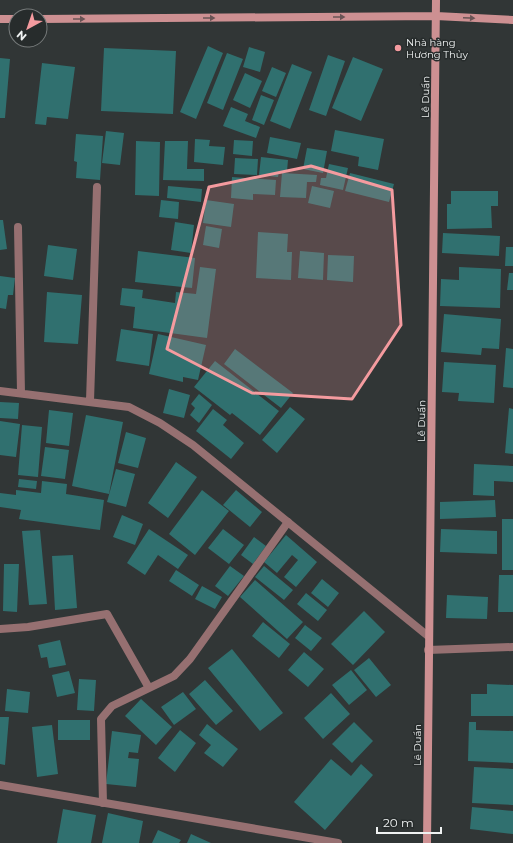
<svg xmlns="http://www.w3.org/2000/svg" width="513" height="843" font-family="Montserrat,sans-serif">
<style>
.building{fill:#30706f}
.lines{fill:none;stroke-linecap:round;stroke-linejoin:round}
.service{stroke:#967071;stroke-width:8}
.minor{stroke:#967071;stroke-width:8}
.secondary{stroke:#cd9092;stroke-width:8}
.oneway{fill:#695455}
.marked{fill:#f49b9f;fill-opacity:0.2;stroke:#f49b9f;stroke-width:3;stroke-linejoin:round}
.poi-dot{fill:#f49b9f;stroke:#272c2c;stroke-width:1.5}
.labels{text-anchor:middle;stroke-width:3;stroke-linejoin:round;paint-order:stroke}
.poi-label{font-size:10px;fill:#eff2f2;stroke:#272c2c;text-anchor:start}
.street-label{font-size:10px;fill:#eff2f2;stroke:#272c2c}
</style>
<rect width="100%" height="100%" fill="#313636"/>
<path class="building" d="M208,46L223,53L196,119L180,112Z
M249,47L265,52L260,72L243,67Z
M104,48L176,51L173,114L101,111Z
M227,53L243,59L223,110L207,103Z
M328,55L345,61L326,116L309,110Z
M353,57L383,69L361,121L332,108Z
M0,58L10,59L5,118H0Z
M42,63L75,67L68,119L47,117L46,125L35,124Z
M292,64L312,72L290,129L270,121Z
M272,67L286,73L276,97L262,91Z
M245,73L262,81L250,108L233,100Z
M261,95L274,100L264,125L252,120Z
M231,107L248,114L245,121L260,127L256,138L223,126Z
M335,130L384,139L378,170L358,166L359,157L331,151Z
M106,131L124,133L120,165L102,163Z
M76,134L103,136L100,180L76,178L77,162L74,161Z
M270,137L301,143L297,159L267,153Z
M195,139L210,140L209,146L225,147L223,165L194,162Z
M234,140L253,141L252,156L233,154Z
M136,141L160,142L159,196L135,195Z
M165,141H188L187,169H204V181L163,180Z
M307,148L327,151L323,173L303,169Z
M261,157L288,160L287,171H279L278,177L259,175Z
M235,158L258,159L257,175L234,174Z
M329,164L348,168L343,190L320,185L321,178H326Z
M282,173L317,175L316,182H307L306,198L280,197Z
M350,173L394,184L389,202L345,191Z
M232,177L276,180L275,195L253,194V200L231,198Z
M168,186L202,189L201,202L167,198Z
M312,186L334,191L330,208L308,203Z
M451,191H498V206H491L492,228L447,229V204H451Z
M161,200L179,202L178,219L159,217Z
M206,200L234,204L231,227L203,223Z
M0,220H3L7,249L0,250Z
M175,222L194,225L191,253L171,250Z
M206,226L222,229L219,248L203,245Z
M258,232L288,234L287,252H292L291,280L256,278Z
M443,233L500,236L499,256L442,253Z
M48,245L77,249L73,280L44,276Z
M506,247H513V266H505Z
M138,251L195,258L192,288L135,282Z
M300,251L324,253L323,280L298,278Z
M328,255L354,256L353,282L327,280Z
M200,267L216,269L207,338L133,328L135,307L120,305L122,288L143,290L142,298L175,303L176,292L196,294Z
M459,267L501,269L500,308L440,306L441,279L459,280Z
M509,273H513V290H507Z
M0,276L15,278L13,295H8L6,309L0,308Z
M47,292L82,295L78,344L44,342Z
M444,314L501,319L499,349L482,348L481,355L441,352Z
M121,329L153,334L149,366L116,361Z
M158,334L206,345L198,380L183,377V382L149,374Z
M506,348L513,349V388L503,387Z
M235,349L293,393L281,408L224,364Z
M215,361L279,411L260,435L232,413L230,415L194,387Z
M444,362L496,365L494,403L458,401L459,393L442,392Z
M169,389L190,395L184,418L163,413Z
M199,394L212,405L199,423L190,415L195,408L191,404Z
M0,402L19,403L18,419L0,418Z
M290,407L305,419L277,453L262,440Z
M509,408L513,409V454L505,453Z
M213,409L227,420L223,425L244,443L231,459L196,431Z
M49,410L73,413L69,446L46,443Z
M86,415L123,422L109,494L72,486Z
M0,421L20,424L16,457L0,455Z
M22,425L42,427L38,477L18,475Z
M126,432L146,438L138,468L118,463Z
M45,447L69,450L65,479L41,476Z
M176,462L197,477L168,518L148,503Z
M474,464L513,466V482L494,481V496L473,495Z
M116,469L135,474L126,507L107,502Z
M19,479L37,481L36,489L18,487Z
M42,481L67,484L66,494L104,500L100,530L19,519L21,510L0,507V493L16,495V490L41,493Z
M202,490L229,511L195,555L169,534Z
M236,490L262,512L250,527L223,505Z
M495,500L496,517L440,519V502Z
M122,515L143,524L135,545L113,537Z
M502,519H513V570H502Z
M149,529L188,555L178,569L158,555L145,575L127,563Z
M223,529L244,545L229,564L208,548Z
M441,529L497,531V554L440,552Z
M40,530L47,604L29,605L22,531Z
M286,535L317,562L296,587L284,577L298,560L292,555L277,573L264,562Z
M254,537L266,546L253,564L241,555Z
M73,555L77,608L55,610L52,556Z
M4,564H19L17,612L3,611Z
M230,566L244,576L228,596L215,586Z
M264,566L293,590L284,600L255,577Z
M176,570L199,585L192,596L169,581Z
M499,575H513V612H498Z
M322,579L339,593L328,607L311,593Z
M255,580L303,622L287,639L240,597Z
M202,586L222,597L215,609L195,599Z
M306,593L327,610L318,621L297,604Z
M447,595L488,597L487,619L446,618Z
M364,611L385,632L353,665L331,644Z
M263,622L290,644L279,658L252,636Z
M305,625L322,638L311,651L295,638Z
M60,640L66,665L49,668L47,657L41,658L38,645Z
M232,649L283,713L260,731L208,668Z
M304,652L324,669L308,687L288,670Z
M369,658L391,685L376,697L354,670Z
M351,670L367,690L349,705L332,685Z
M69,671L75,693L57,697L52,675Z
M79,679L96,680L94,711L77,710Z
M205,680L233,711L216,725L189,694Z
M487,684L513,685V716H471V694H487Z
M7,689L30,692L28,713L5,711Z
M183,692L196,709L174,725L161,707Z
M331,693L350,714L323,739L304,718Z
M141,699L172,727L156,745L125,716Z
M0,717H9L5,765L0,764Z
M58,720H90V740H58Z
M354,722L373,741L352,763L332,744Z
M469,722H476V730L513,731V763L468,761Z
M207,724L238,749L223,767L204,753L211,745L199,735Z
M52,725L58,774L37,777L32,727Z
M180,730L196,743L175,772L158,758Z
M112,731L141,735L138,753L129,752L128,758L139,759L136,787L106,784Z
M331,759L351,776L361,764L373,775L325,830L294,802Z
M474,767L513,769V805L472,803Z
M472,807L513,811V834L470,829Z
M63,809L96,815L91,843H57Z
M108,813L143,821L139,843H102Z
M158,830L181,840L179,843H152Z
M191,834L211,843H187Z"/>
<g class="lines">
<path class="service" d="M0,629L28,627L107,614L149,688
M103,803L101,719L112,706L174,676L190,659L288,522"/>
<path class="minor" d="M18,227L21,393
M0,391L129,407L160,423L193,445L428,636
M90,401L97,187
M428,650L513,647
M0,785L338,843"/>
<path class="secondary" d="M0,19H16
M40,19L436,16L513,20
M427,843L436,0"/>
</g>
<defs><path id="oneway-solid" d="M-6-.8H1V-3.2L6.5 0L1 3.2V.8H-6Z"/></defs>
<g class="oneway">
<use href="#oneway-solid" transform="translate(339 17)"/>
<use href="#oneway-solid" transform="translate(209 18)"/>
<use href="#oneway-solid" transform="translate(469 18) rotate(3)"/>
<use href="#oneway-solid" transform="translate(79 19)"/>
</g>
<path class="marked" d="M311,166L392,190L401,325L352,399L252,393L167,349L209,187Z"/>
<circle class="poi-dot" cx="398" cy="48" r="4"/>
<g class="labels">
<g class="poi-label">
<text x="406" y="46">Nhà hàng<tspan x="406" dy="12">Hương Thủy</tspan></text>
</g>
<g class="street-label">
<text transform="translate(425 97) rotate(-89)" y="4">Lê Duẩn</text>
<text transform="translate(421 421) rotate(-89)" y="4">Lê Duẩn</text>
<text transform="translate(417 745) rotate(-90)" y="4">Lê Duẩn</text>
</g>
</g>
<g transform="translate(28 28) rotate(220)"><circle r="19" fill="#272c2c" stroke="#777b7b"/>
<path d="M0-3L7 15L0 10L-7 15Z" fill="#f49b9f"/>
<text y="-6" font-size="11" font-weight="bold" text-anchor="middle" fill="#eff2f2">N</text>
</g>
<path d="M377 827v6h64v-6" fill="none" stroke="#eff2f2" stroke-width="2"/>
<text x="383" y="827" font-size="12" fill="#eff2f2" stroke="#272c2c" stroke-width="3" paint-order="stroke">20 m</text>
</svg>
